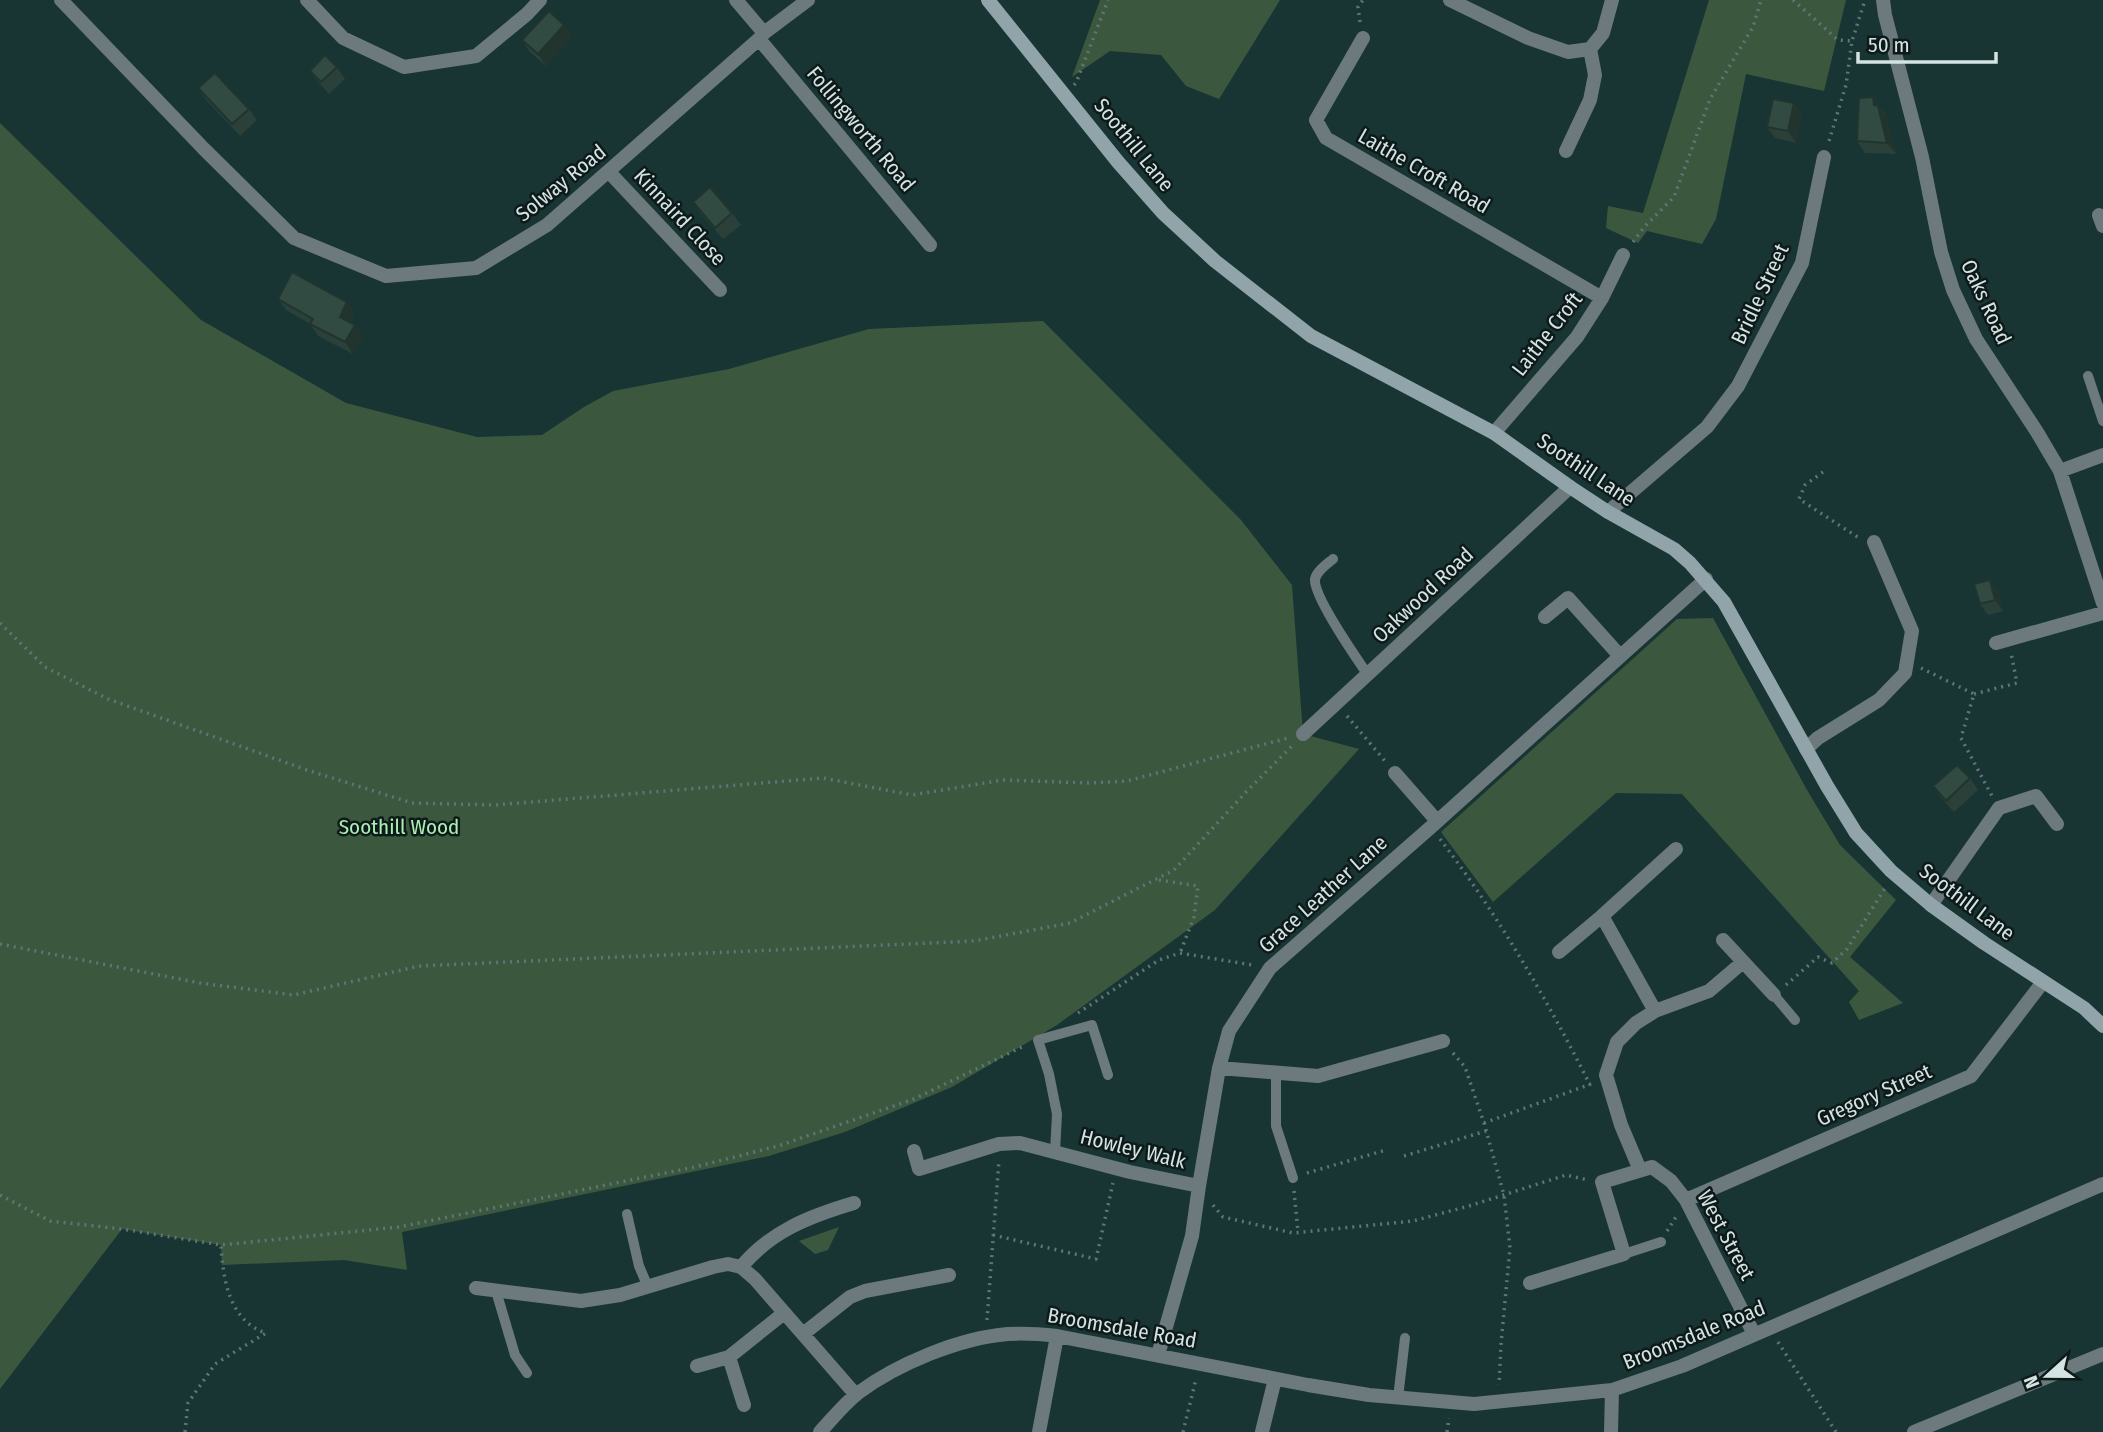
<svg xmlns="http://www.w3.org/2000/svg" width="2103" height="1432" font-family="'Fira Sans Condensed',sans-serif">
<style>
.green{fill:#3b583f}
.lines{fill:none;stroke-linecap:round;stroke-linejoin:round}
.path{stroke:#5e7675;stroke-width:3.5;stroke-dasharray:2 5;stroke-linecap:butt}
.lane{stroke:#6d7a7d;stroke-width:10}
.street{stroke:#6d7a7d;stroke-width:14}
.secondary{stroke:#90a4aa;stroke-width:14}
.wall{fill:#2a4039}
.shaded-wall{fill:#22342e}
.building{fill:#314b42;stroke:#22342e;stroke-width:2}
.labels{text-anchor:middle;stroke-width:5;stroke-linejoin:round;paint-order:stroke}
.street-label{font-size:21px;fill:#d4e4e3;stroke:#0e1a1a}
.park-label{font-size:21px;fill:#abefb3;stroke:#0e1a1a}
</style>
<rect width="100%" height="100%" fill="#183534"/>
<path class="green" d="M1100,0H1280L1219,99L1186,86L1161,55L1110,51L1072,77Z
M1709,0H1846L1824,91L1746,74L1716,219L1702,244L1647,231L1638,243L1606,228L1608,206L1643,213Z
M0,123L201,320L346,403L477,437L542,435L584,407L613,391L729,369L869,329L1043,321L1241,520L1292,585L1303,734L1359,749L1215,910L1057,1025L952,1087L845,1132L769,1156L402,1232L407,1270L344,1260L222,1265L221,1245L122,1229L0,1389Z
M1713,618L1807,790L1840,845L1896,900L1850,957L1903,1003L1859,1020L1849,1002L1859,991L1682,794L1616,793L1493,902L1441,832L1677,619Z
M839,1227L828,1250L815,1254L799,1241Z"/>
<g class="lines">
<path class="path" d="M1793,0L1838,40L1852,41
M1360,22L1358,7L1363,0
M1074,85L1076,83L1108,0
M1829,141L1846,85L1852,41L1865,0
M1633,242L1645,226L1674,197L1710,99L1753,27L1761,0
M1823,472L1805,485L1799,499L1859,538
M0,623L45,667L108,699L307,770L412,803L495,805L823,778L912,795L1003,780L1091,783L1127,781L1288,738
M1921,668L1974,694L1961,738L1992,796
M1974,694L2017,683L2011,653
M1347,716L1385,761
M1440,839C1498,915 1547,999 1590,1085
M1159,880L1198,886L1194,917L1180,953
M0,944L200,983L294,995L419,966L974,941L1070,923L1174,870L1246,792L1292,746
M1786,985L1818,957L1832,963L1847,949L1885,888
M1078,1013L1159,960L1180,953L1252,965
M1453,1053L1465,1067L1484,1123L1504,1195L1510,1248L1501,1344L1499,1385
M1484,1123L1591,1084
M1404,1156L1486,1131
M1307,1173L1386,1150
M1294,1191L1298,1232
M0,1195L50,1221L122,1229L221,1245L399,1227L695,1167L778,1146L914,1099L1024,1046
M1213,1205L1223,1217L1293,1233L1413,1221L1469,1206L1566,1175L1588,1180
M1667,1231L1676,1217
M993,1235L1096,1259L1113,1183
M987,1320L999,1160
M1778,1342L1836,1432
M185,1432L188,1403L215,1364L266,1333C229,1321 223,1279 221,1245
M1183,1432L1196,1379
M1447,1432L1449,1418"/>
<path class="lane" d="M2088,376L2103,421
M1333,559C1327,564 1317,571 1315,579C1313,596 1357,659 1368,675
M1774,995L1795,1020
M1276,1072V1126L1293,1178
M1055,1152L1057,1114L1049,1074L1038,1040L1092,1025L1108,1075
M627,1214L639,1266L648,1287
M1624,1254L1661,1242
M496,1291L515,1355L527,1373
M1398,1398L1405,1338"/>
<path class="street" d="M61,0L204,149L294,238L386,276L476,268L547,225L759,39L764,33L808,0
M307,0L343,38L404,67L476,56L527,14L540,0
M736,0L764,33
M1450,0L1528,38L1568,52L1590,49L1603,33L1612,0
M1883,0L1885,15L1922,157L1941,252L1953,290L1976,339L2037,432L2060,471L2103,603
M1363,38L1316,120L1326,138L1602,298
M759,39L930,245
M1566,151L1590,100L1595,75L1590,49
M609,172L720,290
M2099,215L2103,226
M1494,433L1577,337L1602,298L1623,255
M2060,471L2103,455
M1608,512L1707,427L1738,386L1802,263L1824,157
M1545,617L1568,598L1620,656
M1996,643L2103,613
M1303,734L1570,487
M1806,749L1818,738L1879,700L1905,673L1912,631L1874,542
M1395,773L1437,821
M1931,905L1999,808L2036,796L2057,824
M1723,940L1774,995
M1559,952L1602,916
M1655,1011L1602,916L1676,849
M1219,1068L1318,1076L1443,1041
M914,1151L919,1169L999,1144L1020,1143L1130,1172L1199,1186
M1640,1170L1621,1125L1606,1075L1617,1042L1636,1023L1655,1011L1709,991L1743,962
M1686,1200L1971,1076L2043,982
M741,1267L755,1279L856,1395
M1530,1283L1624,1254L1602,1182L1652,1167L1671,1181L1686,1200L1754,1334
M476,1288L581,1301L620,1295L713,1267L728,1264L741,1267C771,1231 810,1216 854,1203
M803,1334L850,1297L865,1291L949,1275
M1158,1355L1192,1236L1199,1186L1219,1068L1229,1031L1270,968L1431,827L1706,579
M697,1366L729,1357
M744,1405L729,1357L784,1313
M820,1432C832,1419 844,1404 858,1393C897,1364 959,1338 1008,1334C1024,1333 1040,1334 1057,1336L1308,1385L1369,1395L1474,1404L1612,1390L1682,1366L2103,1184
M1039,1432L1057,1336
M1262,1432L1275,1379
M1611,1432L1612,1390
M1914,1432L2103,1354"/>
<path class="secondary" d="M988,0L1118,162L1163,213L1215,261L1311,336L1494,433L1570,487L1608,512L1674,549L1690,563L1724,602L1827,786L1856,833L1891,871L1931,905L1984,943L2084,1008L2103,1026"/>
</g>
<path class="wall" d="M572,37L546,66L530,52L522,40Z
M337,67L345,79L329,94L318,82L310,71Z
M198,88L249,109L257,120L240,136L206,100Z
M1794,103L1802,115L1796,143L1775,138L1767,127Z
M1882,109L1886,117L1896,154L1865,153L1857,141Z
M693,202L732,213L741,225L723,239L701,214Z
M278,299L347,302L355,314L350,323L363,337L353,354L318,336L310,324L286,310Z
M1998,592L2003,611L1988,615L1980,604Z
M1970,778L1978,790L1954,812L1941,798L1933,786Z"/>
<path class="shaded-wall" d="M564,25L572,37L546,66L538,54Z
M1873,97L1886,117L1896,154L1887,143L1874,105Z
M1794,103L1802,115L1796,143L1788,131Z
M347,302L355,314L348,328L340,317Z
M355,325L363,337L353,354L345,342Z
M1990,580L1998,592L2003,611L1995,600Z"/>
<path class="building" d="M549,11L564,25L538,54L522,40Z
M325,55L337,67L321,82L310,71Z
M215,73L249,109L232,124L198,88Z
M1873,97L1874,105L1878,106L1887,143L1857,141L1859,98Z
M1773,99L1794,103L1788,131L1767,127Z
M710,187L732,213L715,228L693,202Z
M292,272L347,302L340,317L355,325L345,342L310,324L313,319L278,299Z
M1990,580L1995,600L1980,604L1974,584Z
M1957,765L1970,778L1946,801L1933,786Z"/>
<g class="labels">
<g class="street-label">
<text transform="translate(861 129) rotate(50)" y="7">Follingworth Road</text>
<text transform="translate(1134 145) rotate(51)" y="7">Soothill Lane</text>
<text transform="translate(1424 171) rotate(30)" y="7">Laithe Croft Road</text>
<text transform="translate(561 183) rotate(-39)" y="7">Solway Road</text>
<text transform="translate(680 217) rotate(47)" y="7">Kinnaird Close</text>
<text transform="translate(1760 294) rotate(-65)" y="7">Bridle Street</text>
<text transform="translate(1986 302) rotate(65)" y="7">Oaks Road</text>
<text transform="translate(1547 334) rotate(-52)" y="7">Laithe Croft</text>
<text transform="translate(1586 470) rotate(34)" y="7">Soothill Lane</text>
<text transform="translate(1423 595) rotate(-43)" y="7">Oakwood Road</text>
<text transform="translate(1323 894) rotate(-42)" y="7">Grace Leather Lane</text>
<text transform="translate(1967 902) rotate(37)" y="7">Soothill Lane</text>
<text transform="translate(1874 1095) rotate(-24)" y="7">Gregory Street</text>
<text transform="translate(1133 1149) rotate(14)" y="7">Howley Walk</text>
<text transform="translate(1726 1235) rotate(62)" y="7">West Street</text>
<text transform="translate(1122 1328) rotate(10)" y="7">Broomsdale Road</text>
<text transform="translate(1694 1335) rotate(-22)" y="7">Broomsdale Road</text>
</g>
<g class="park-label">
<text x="399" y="834">Soothill Wood</text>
</g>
</g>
<g transform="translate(2047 1376) rotate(249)" stroke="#0e1a1a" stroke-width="5" paint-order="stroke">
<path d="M0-5L12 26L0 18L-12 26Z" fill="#d4e4e3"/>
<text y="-10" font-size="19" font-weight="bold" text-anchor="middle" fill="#d4e4e3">N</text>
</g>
<path d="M1858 52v10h138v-10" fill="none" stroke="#d4e4e3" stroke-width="3.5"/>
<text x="1868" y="52" font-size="21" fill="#d4e4e3" stroke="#0e1a1a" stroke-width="5" paint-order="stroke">50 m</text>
</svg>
